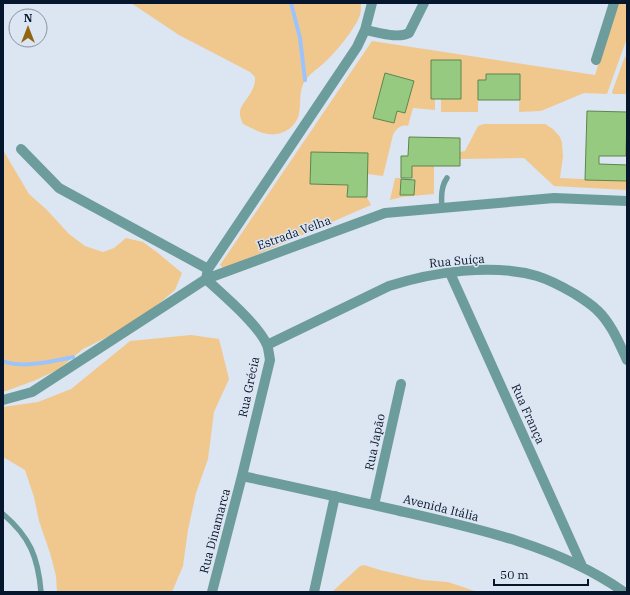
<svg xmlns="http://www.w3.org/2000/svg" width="630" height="595" font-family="'IBM Plex Serif',serif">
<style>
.green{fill:#f0c88e;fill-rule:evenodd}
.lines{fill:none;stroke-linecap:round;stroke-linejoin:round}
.stream{stroke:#9cc4fc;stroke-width:4}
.building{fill:#97ca81;stroke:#5d864a}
.lane{stroke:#6d9c9d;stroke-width:5.5}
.street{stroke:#6d9c9d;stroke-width:10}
.labels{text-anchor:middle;stroke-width:3;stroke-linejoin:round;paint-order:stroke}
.street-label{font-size:12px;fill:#06162c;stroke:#dce5f2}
</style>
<rect width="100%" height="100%" fill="#dce5f2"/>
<path class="green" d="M131,3H361C361,7 361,12 360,15C355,29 336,52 325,62C319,68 310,73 305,81C295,96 307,116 289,129C272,140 259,132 243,124C242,121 240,118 240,115C238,103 256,95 255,77L250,72L179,35Z
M618,3H627V38L607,94L584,93L541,111L519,112L520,74H486V80H478V112H441V99H461V60H431V99H435V110L413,108L408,126C401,124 396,129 393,135L383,176L367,174V153H311L310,184L348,185L347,196L367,197L371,205L224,269L220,265L372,41L595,75ZM385,73L414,81L405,112L397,111L394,123Z
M625,56L627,63V94H613L612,92Z
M484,124H545L553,129L560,137L562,143L563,156L560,178L627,181V190L554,186L524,158L460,159V152L465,151L478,126Z
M3,150L29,194L47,210L69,234L85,246L103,252L114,248L126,238L143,242L158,253L182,273L175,290L136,323L83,349L59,369L36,380L6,391H3Z
M412,166H434V194L402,197L390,200L395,178H401L400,195H414L415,180L412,178Z
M191,335L219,339L229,379L214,412L208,459L196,493L188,530L183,566L172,592H57L56,576L50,553L39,521L34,497L25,470L3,457V407L38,402L71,389L130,341Z
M364,565L380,570L423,580L448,582L478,592H332L360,566Z"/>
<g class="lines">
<path class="stream" d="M291,3L300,38L305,80
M3,361C21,369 54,361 73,357"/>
</g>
<path class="building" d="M431,60H461V99H431Z
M385,73L414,81L405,113L397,111L394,123L373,118Z
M486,74H520V100H478V80H486Z
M587,111L627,112L626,156H599V164L627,165V181L585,180Z
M409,137L460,138V166H412V178H401V156H408Z
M311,152L368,153L367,197H347L348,185L310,184Z
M401,179L415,180L414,195H400Z"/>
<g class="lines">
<path class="lane" d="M442,207C441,197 441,186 447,178
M3,514C30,537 38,557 41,592"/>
<path class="street" d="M365,30C378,32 397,39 409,33L424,3
M596,60L614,3
M21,149L59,188L208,269
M450,273L582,566
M206,279C223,295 258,324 267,345C269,350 269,355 270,360L242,476L212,592
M206,279L208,269L357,47L365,30L372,3
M267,345L389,286C433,272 492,263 537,276C550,280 563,287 575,294C583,299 591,304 597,310C611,323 619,343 627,360
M3,400L32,392L206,279L385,213L554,198L627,201
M242,476C295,487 347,499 400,511C476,528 559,546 624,592
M374,505L401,384
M314,592L335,496"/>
</g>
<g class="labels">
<g class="street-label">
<text transform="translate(294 233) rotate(-20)" y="4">Estrada Velha</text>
<text transform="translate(457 261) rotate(-5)" y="4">Rua Suíça</text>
<text transform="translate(249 387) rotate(-78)" y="4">Rua Grécia</text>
<text transform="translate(528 414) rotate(66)" y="4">Rua França</text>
<text transform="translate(375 442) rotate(-78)" y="4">Rua Japão</text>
<text transform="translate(441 508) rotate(14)" y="4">Avenida Itália</text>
<text transform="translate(215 531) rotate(-75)" y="4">Rua Dinamarca</text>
</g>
</g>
<rect width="630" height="595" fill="none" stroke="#06162c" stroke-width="8"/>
<g transform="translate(28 28)"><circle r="19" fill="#dce5f2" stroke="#8692a3"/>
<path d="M0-3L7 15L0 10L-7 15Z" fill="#926511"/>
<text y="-6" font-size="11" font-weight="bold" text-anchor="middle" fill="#06162c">N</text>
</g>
<path d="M494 579v6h94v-6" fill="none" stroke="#06162c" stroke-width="2"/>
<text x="500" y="579" font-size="12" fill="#06162c" stroke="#dce5f2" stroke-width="3" paint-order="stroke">50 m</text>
</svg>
